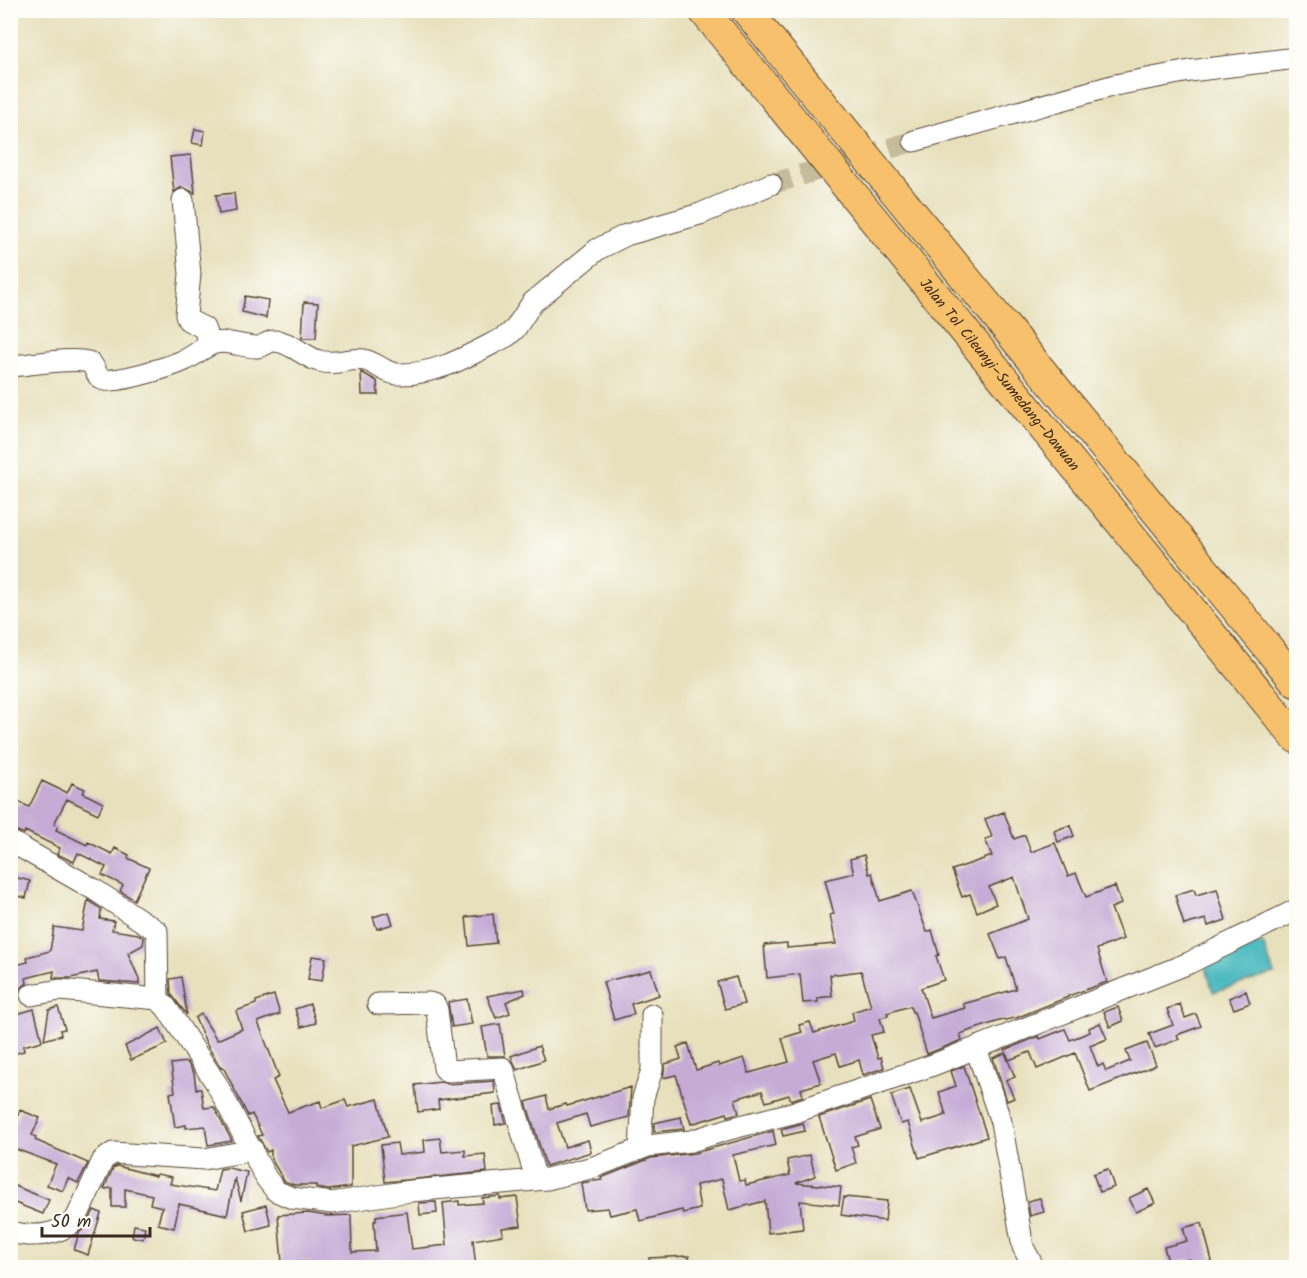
<svg xmlns="http://www.w3.org/2000/svg" width="1307" height="1278" font-family="Kalam,sans-serif">
<style>
.water{fill:#4ab9bf;stroke:#42726e;stroke-width:1.5}
.building{fill:#c5abd6}
.lines{fill:none;stroke-linecap:round;stroke-linejoin:round}
.minor-tunnel{stroke:#c5bc9c;stroke-width:21;stroke-dasharray:21 10;stroke-linecap:butt}
.minor-casing{stroke:#554536;stroke-width:23}
.highway-casing{stroke:#554536;stroke-width:32}
.minor{stroke:#fff;stroke-width:21}
.highway{stroke:#f7c06c;stroke-width:30}
.labels{text-anchor:middle;stroke-width:4.5;stroke-linejoin:round;paint-order:stroke}
.street-label{font-size:15px;fill:#3b2a1e;stroke:#fdfcf7}
</style>
<rect width="100%" height="100%" fill="#fdfcf7"/>
<filter id="ink" filterUnits="userSpaceOnUse"><feTurbulence type="fractalNoise" baseFrequency=".0167" numOctaves="2"/><feDisplacementMap in="SourceGraphic" scale="12" xChannelSelector="R" yChannelSelector="G"/><feConvolveMatrix kernelMatrix="1 2 1 2 8 2 1 2 1" color-interpolation-filters="sRGB"/></filter>
<filter id="wash" filterUnits="userSpaceOnUse"><feTurbulence type="fractalNoise" baseFrequency=".008" numOctaves="4" result="noise"/><feDisplacementMap in="SourceGraphic" scale="24" xChannelSelector="R" yChannelSelector="G"/><feGaussianBlur stdDeviation="1.35" result="paint"/><feColorMatrix in="noise" values="0 0 0 0 0 0 0 0 0 0 0 0 0 0 0 0 0 1.4 0 .05"/><feComposite in="paint" operator="in"/></filter>
<g filter="url(#wash)">
<rect width="100%" height="100%" fill="#e7e0bc"/>
<path class="water" d="M1263,943L1274,974L1213,992L1205,964Z"/>
<g id="blocks">
<path class="building" d="M195,129L205,131L203,145L192,143Z
M191,155L195,193L182,187L174,192L170,157Z
M234,193L236,211L219,214L216,195Z
M245,296L268,300L266,318L242,312Z
M304,302L318,303L316,338H302Z
M361,372L377,381L378,395H362Z
M42,781L67,793L72,783L85,789L83,793L103,803L98,814L67,799L54,824L58,826L56,830L87,845L88,842L112,854L115,848L129,855L128,858L149,868L134,900L120,891L123,885L102,875L106,867L78,853L74,862L57,854L60,848L25,831L24,834L10,828V808L15,810L19,802L29,807Z
M1004,812L1014,839L1025,835L1031,852L1055,843L1068,876L1076,873L1086,897L1115,886L1121,904L1111,908L1123,939L1097,949L1107,982L1068,996V997L1016,1018L999,1021L960,1034L962,1040L927,1054L914,1012H912L910,1006L887,1013L888,1016L880,1018L884,1032L871,1035L878,1058L881,1057L884,1068L863,1075L859,1060L840,1066L836,1053L813,1060L821,1083L801,1089L803,1096L791,1100L789,1095L766,1102L762,1091L735,1099L739,1113L728,1116L727,1113L691,1124L676,1075L663,1078L665,1064L681,1059L677,1047L688,1043L696,1070L718,1063L719,1066L744,1058L749,1073L789,1062L782,1038L802,1032L799,1025L810,1022L814,1033L854,1021L852,1012L871,1006L861,971L830,975L832,996L818,998V1002L803,1003L800,974L767,978L764,945L787,943V948L836,944L830,915L834,914L825,880L854,873L850,859L864,855L869,874L872,873L880,901L912,891L927,932L932,930L939,955L936,956L944,980L921,988L931,1018L965,1008L963,1004L1016,989L1006,957L1000,959L990,934L1028,919L1014,877L989,887L996,904L977,912L970,894L962,897L952,870L992,856L985,839L992,837L985,819Z
M1070,825L1074,836L1058,842L1054,831Z
M10,876L30,881L26,898L10,894Z
M1194,889L1196,895L1217,889L1226,920L1208,926L1206,919L1184,925L1175,895Z
M88,900L101,909L100,919L114,921L112,930L138,934L144,938L143,945L128,953L139,979V984L99,981L97,972L71,978H53L54,971L26,978L27,983L18,991L12,966L28,962L27,957L50,951L54,927L82,931Z
M389,912L393,924L377,929L373,917Z
M493,914L496,943L469,946L466,917Z
M312,956L326,958L322,981L308,979Z
M651,970L659,995L631,1004L634,1014L614,1020L603,982Z
M181,977L183,989L187,1015L171,994L170,979Z
M736,977L744,1004L725,1009L717,982Z
M524,989L525,994L506,1002L510,1013L496,1018L487,996Z
M1246,991L1250,1003L1234,1009L1229,998Z
M274,995L280,1014L258,1022L279,1077L273,1080L288,1112L320,1101L322,1108L345,1100L348,1107L378,1099L388,1137L351,1146V1187L328,1190L316,1188V1185H294L284,1181L271,1159V1150L267,1152L258,1136L262,1135L252,1114L248,1116L223,1067L221,1068L208,1047L195,1018L201,1014L217,1040L242,1029L236,1011L256,1004V1001Z
M467,999L472,1024L452,1027L448,1002Z
M310,1004L316,1023L301,1027L295,1009Z
M1180,1004L1185,1018L1196,1014L1201,1026L1177,1035L1179,1039L1155,1048L1149,1034L1173,1025L1167,1009Z
M58,1007L65,1029L60,1030L61,1035L44,1040L49,1010Z
M1118,1007L1123,1021L1110,1027L1104,1012Z
M34,1009L42,1041L23,1046L24,1051L10,1055V1016Z
M1100,1023L1107,1039L1090,1046L1098,1067L1103,1064L1106,1071L1130,1061L1126,1051L1147,1043L1156,1065L1090,1091L1075,1053L1037,1069L1030,1052L1009,1060L1005,1050L1039,1036L1040,1039L1065,1029L1070,1040L1090,1032L1089,1028Z
M500,1024L505,1056H487L482,1027Z
M160,1028L167,1044L131,1060L125,1046Z
M539,1046L544,1060L517,1070L511,1056Z
M1005,1053L1015,1077L1006,1080L1014,1098L1007,1101L993,1058Z
M187,1062L194,1073L196,1089H201L204,1108L214,1107L232,1141L208,1145L205,1126L186,1128V1125L175,1127L170,1093L175,1092L171,1064Z
M964,1066L987,1137L919,1158L908,1122L901,1124L891,1095L910,1089L922,1123L946,1115L939,1092L956,1086L951,1071Z
M494,1081L495,1093L438,1100L439,1109L418,1112L415,1085L441,1082L448,1084Z
M631,1087L629,1117L590,1127L586,1114L557,1123L565,1147L588,1140L591,1152L546,1166L526,1102L546,1096L549,1109L566,1104L567,1106Z
M870,1100L880,1129L855,1137L858,1145L851,1147L856,1163L836,1170L819,1117Z
M501,1105L506,1123L495,1125L493,1106Z
M20,1110L40,1118L32,1135L36,1137L35,1140L88,1163L78,1183L68,1178L63,1191L47,1185L56,1164L10,1147V1134Z
M681,1117L684,1129L654,1132V1123Z
M803,1123L805,1131L783,1136L781,1129Z
M773,1131L776,1145L733,1155L739,1181L745,1180L746,1185L790,1175L787,1160L810,1155L815,1176L796,1183L841,1187L839,1205L800,1201L803,1229L768,1233L765,1201L729,1210L722,1179L696,1185L700,1209L683,1213L682,1210L640,1221L637,1209L610,1215L608,1208L585,1210L581,1183L602,1180L601,1178L651,1158L695,1153Z
M440,1138L442,1152L465,1150V1156L485,1154L487,1172L385,1182L381,1145L397,1143L399,1155L425,1152L424,1140Z
M117,1166L156,1176L157,1174L172,1177L170,1184L215,1191L220,1169L228,1168L247,1172L241,1201L235,1178L227,1215L179,1204L174,1228L158,1224L162,1207L150,1204L152,1195L125,1189V1207H112V1188L104,1189L113,1168Z
M1108,1169L1114,1187L1100,1192L1093,1174Z
M10,1184L49,1200L43,1214L10,1201Z
M1148,1189L1155,1203L1136,1212L1129,1198Z
M500,1196V1199L517,1197L521,1226L502,1228L503,1235L473,1240L476,1268H311V1262L282,1263L278,1215L308,1213L327,1216L351,1215L352,1252L376,1251L374,1221H376V1216L407,1212L412,1249L447,1245L443,1203L459,1201V1205L483,1203L482,1198Z
M844,1197L887,1201L885,1221L841,1215Z
M1040,1198L1044,1212L1030,1216L1028,1201Z
M436,1202L437,1213L420,1215L419,1203Z
M266,1205L271,1225L248,1231L243,1211Z
M94,1210L101,1213L88,1255L74,1250L79,1233L87,1225Z
M1202,1223L1212,1261L1191,1267L1189,1259L1169,1265L1164,1247L1187,1241L1183,1228Z
M134,1225L145,1227L143,1239L132,1237Z
M689,1256V1268H649V1258Z"/>
</g>
</g>
<g filter="url(#ink)">
<use href="#blocks" fill-opacity="0" stroke="#554536" stroke-width="1.5"/>
<g class="lines">
<path class="minor-tunnel" d="M771,184L914,141"/>
<g class="minor-casing">
<path id="minor" d="M914,141L1115,85L1190,71L1296,58
M183,200L190,274L186,315L188,320L204,328L210,345
M10,366C30,365 71,357 88,362C96,364 95,379 105,380C120,382 170,367 185,360C194,356 202,348 212,344C228,339 241,347 257,347C263,347 268,341 274,341C290,341 304,357 319,361C337,366 349,357 364,360C376,362 384,373 397,374C437,376 473,353 507,336L515,329L532,303L598,249L626,235L700,214L771,184
M10,841L95,890L157,931L158,999L166,1007L216,1083L266,1178L276,1191L292,1198L332,1203L411,1191L547,1179L594,1167L648,1146L691,1141L729,1129L792,1113L933,1065L1189,963L1296,910
M31,995L60,990L158,999
M378,1004L429,1003L435,1005L437,1010L444,1068L447,1071L503,1068L536,1179
M976,1048L1001,1122L1023,1247L1034,1268
M640,1149L643,1098L652,1070V1015
M10,1232C33,1238 59,1236 76,1219L103,1160L113,1153L204,1159L253,1150"/>
</g>
<g class="highway-casing">
<g id="highway">
<path id="s1" d="M703,10L1296,738"/>
<path d="M746,10L1296,682"/>
</g>
</g>
<use href="#minor" class="minor"/>
<use href="#highway" class="highway"/>
</g>
</g>
<g class="labels">
<g class="street-label">
<text dy="5" stroke="none"><textPath href="#s1" startOffset="470">Jalan Tol Cileunyi–Sumedang–Dawuan</textPath></text>
</g>
</g>
<rect width="1307" height="1278" fill="none" stroke="#fdfcf7" stroke-width="36"/>
<path d="M42 1227v9h108v-9" fill="none" stroke="#3b2a1e" stroke-width="3"/>
<text x="51" y="1227" font-size="18" fill="#3b2a1e" stroke="#fdfcf7" stroke-width="4.5" paint-order="stroke">50 m</text>
</svg>
